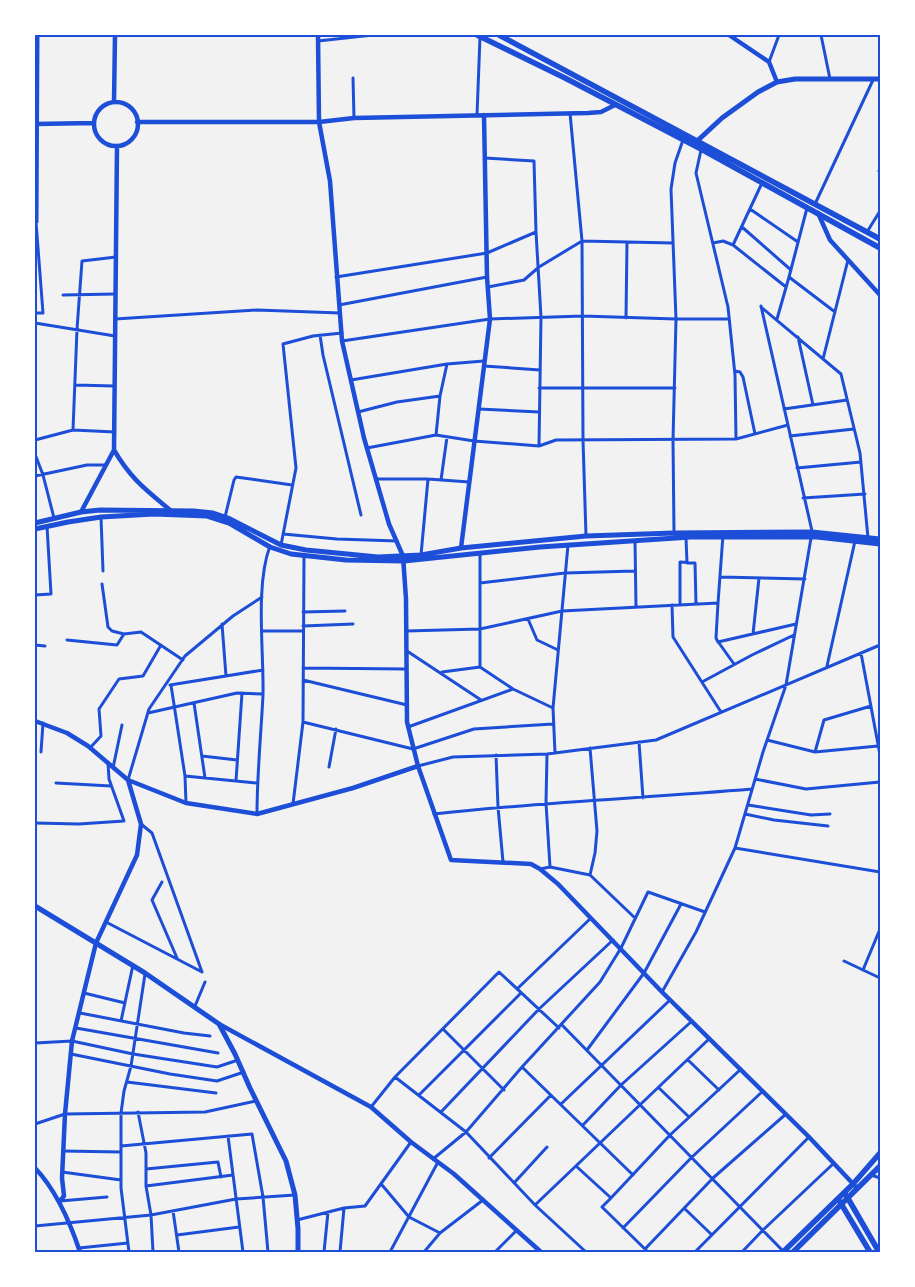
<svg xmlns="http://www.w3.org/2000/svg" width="915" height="1287" font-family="Quicksand,sans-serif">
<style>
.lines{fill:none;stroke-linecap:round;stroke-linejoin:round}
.minor{stroke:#1d4ed8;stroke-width:3}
.tertiary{stroke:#1d4ed8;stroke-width:4.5}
.secondary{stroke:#1d4ed8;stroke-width:5}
.primary{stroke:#1d4ed8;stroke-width:5.5}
.neatline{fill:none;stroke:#1d4ed8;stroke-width:2}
</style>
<rect width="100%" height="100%" fill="#f2f2f2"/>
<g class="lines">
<path class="minor" d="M821,35L830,79
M318,41L373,35
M769,62L779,35
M353,78L354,118
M570,113L582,241L583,440L586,536
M477,115L480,37
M701,150L696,173L728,307L735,375L736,439
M879,171L880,169
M815,204L873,80
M807,208L789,277L835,312
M750,209L798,242
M35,223L37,222L38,35
M742,227L791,270
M536,232L541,317L539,446
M867,232L880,211
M713,243L723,241L733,245L786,287
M733,245L762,183
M336,277L487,253L536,232L534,161L485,158
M488,287L524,280L539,267L582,241L673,243
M63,295L115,294
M339,305L487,277
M761,306L812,531
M761,307L841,374L860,453L868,538
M35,313H43L36,222
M626,318L627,242
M115,319L257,310L340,313
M777,319L789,277
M35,323L115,336
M320,335L323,355L361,515
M798,337L813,405
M342,341L490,319L583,316L676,319H729
M823,359L848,260
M484,366L540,370
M735,371L740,372L743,377L755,434
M351,380L447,364L484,361
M75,385L114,386
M539,388H675
M479,409L539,412
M784,409L847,400
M358,412L397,402L440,396
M73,430L115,432
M436,435L440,396L447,364
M790,436L854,429
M35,440L73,430L77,329L82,261L116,257
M367,448L436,435L474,441L539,446L556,440L736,439L788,425
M35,454L43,475L54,518
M797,468L861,462
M35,476L87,465H105
M376,479H428L469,482
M441,480L447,437
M803,498L865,494
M101,517L103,571
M225,517L234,480L236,477L292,485
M674,533L673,440L676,319L671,189L675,163L683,140
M283,534L337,539L397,541
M686,538L687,563
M635,541L636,607
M281,545L296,468L283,344L313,336L342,333
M421,555L428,479
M304,556L303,722L413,749L474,729L553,724
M721,577L805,579
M480,583L565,573L635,571
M102,584L108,627L112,631L124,634
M35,595L51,594L47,526
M718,603L716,638L718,642L796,624
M672,605L673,637L721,712
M680,605V562L695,563L696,604
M303,612L345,611
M528,619L537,640L558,650
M222,624L226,676
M303,626L353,624
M262,631H303
M406,631L480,629L562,611L718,603L723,535
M753,634L759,578
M67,640L117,645L124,634L141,632L183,660
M719,643L734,664
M35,645L45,646
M407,651L481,700
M861,653L880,755
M827,666L855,541
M303,668L406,669
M442,672L480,667
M303,680L407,705
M702,682L752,655L794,635
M170,685L263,670
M171,685L185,776L186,803
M513,689L553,708
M194,703L205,778
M148,713L237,693L263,694
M408,727L513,689L480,667V554
M767,740L815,752L878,746
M639,742L643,798
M90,748L101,736L99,709L119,679L143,676L161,645
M41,752L43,723
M815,752L824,720L871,706
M555,753L553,708L568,545
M547,754L546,803L550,867
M496,755L498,807L503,862
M202,756L237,760
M418,766L453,757L547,754L656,740L880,645
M329,767L336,729
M113,768L122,725
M185,776L257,783
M755,779L806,789L880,782
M128,780L149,709L185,656L233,616L262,597
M236,781L242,693
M56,783L111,786
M293,804L303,722
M748,805L811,815L830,814
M257,814C257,774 261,735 263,695C264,651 255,586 270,546
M434,814C540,802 646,798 752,789
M745,814L774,820L828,826
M35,823L79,824L124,821L109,779L108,763
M141,824L152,833L202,972
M735,848L880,872
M540,869L550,867L590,875L635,918
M590,875L595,853L597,831L590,748
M162,882L152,900L177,958
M106,922L202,972
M844,961L880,978
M863,970L880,929
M517,989L591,918
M662,992L696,932L735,848L763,752L786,685L811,538
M84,993L125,1003
M195,1006L205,982
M80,1013L184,1033L210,1036
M121,1021L133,965
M562,1025L784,1252
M76,1028L218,1053
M443,1029L504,1090
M35,1043L72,1041L133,1054L217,1067L238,1060
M587,1050L644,973L681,904
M71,1054L170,1074L217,1081L244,1072
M688,1060L719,1090
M522,1067L633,1175
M395,1077L466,1132L535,1205L586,1252
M127,1082L216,1093
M659,1088L689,1117
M419,1095L521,993
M561,1104L670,1000
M371,1107L395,1077L499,972L559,1028
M138,1112L146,1153V1186L151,1215L153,1252
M441,1112L539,1009L613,940
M35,1124L65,1114L205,1112L256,1101
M583,1125L621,1085L692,1021
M228,1136L243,1252H241
M121,1146L252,1134L263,1197L268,1252
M63,1151L121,1152
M489,1158L551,1095
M433,1159L466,1132L522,1067L600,982L621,948L648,892L705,912
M576,1166L611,1198L670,1135L741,1069
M146,1169L218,1162L221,1177
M62,1172L121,1180
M871,1175L880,1178
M514,1183L547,1147
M382,1185L409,1217L440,1233
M146,1186L233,1175
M611,1198L602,1207L648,1252
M60,1201L107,1197
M535,1205L709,1039
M685,1209L712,1235
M173,1211L179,1252
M297,1220L344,1208
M35,1226L151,1215L236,1199L295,1195
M623,1228L692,1157L763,1091
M177,1235L239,1227
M35,1247L36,1252
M79,1248L128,1243
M645,1249L713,1178L786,1114
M129,1252L121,1188V1113L124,1091L131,1066L145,974
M324,1252L328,1212
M340,1252L344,1208L365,1206L411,1142
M390,1252L438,1162
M424,1252L440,1233L483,1200
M495,1252L517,1230
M695,1252L809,1137
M742,1252L763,1230L834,1163"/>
<path class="tertiary" d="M318,35L319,122L330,181L342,341L364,438L389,524L403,556L406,599L407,722L418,766L451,860L531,864L540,869L558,884L662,992L809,1137L857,1188
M729,35L769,62L777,82
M114,102L115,35
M94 124a22 22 0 1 1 44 0a22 22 0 1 1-44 0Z
M137,122H319L354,118L588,113L601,112L615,105
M35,124L94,123
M818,213L830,240L880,295
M114,450L117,146
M81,512L114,450C131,479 145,489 170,510
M461,548L490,319L487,277L484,115
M35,721L67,733L88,746L128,780L186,803L257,814L353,788L418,766
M219,1024L371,1107L411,1142L454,1174L541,1252
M35,1168C57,1191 70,1222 80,1252
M60,1201L64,1196L62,1178L65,1114L72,1041L96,943L137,855L141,824L128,780"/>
<path class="secondary" d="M695,143L722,118L758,92L777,82L795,79H880
M35,523L81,512L100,510L194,511L213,513L228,518L281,545L306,550L378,557L421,555L461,548L586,536L674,533L812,532L880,539
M35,529L68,522L101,517L154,514L207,516L229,523L270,547L291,554L346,560L404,561L540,547L691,537H817L880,544
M35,906L145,973L219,1024L235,1054L250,1088L286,1161L295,1195L298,1229V1252"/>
<path class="primary" d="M477,35L565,78L701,149L880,248
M499,35L880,239
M846,1195L879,1252
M840,1202L870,1252
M783,1252L853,1184L880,1153
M793,1252L880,1166"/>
</g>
<rect width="915" height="1287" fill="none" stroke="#ffffff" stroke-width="72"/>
<rect x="36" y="36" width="843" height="1215" class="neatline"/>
</svg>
